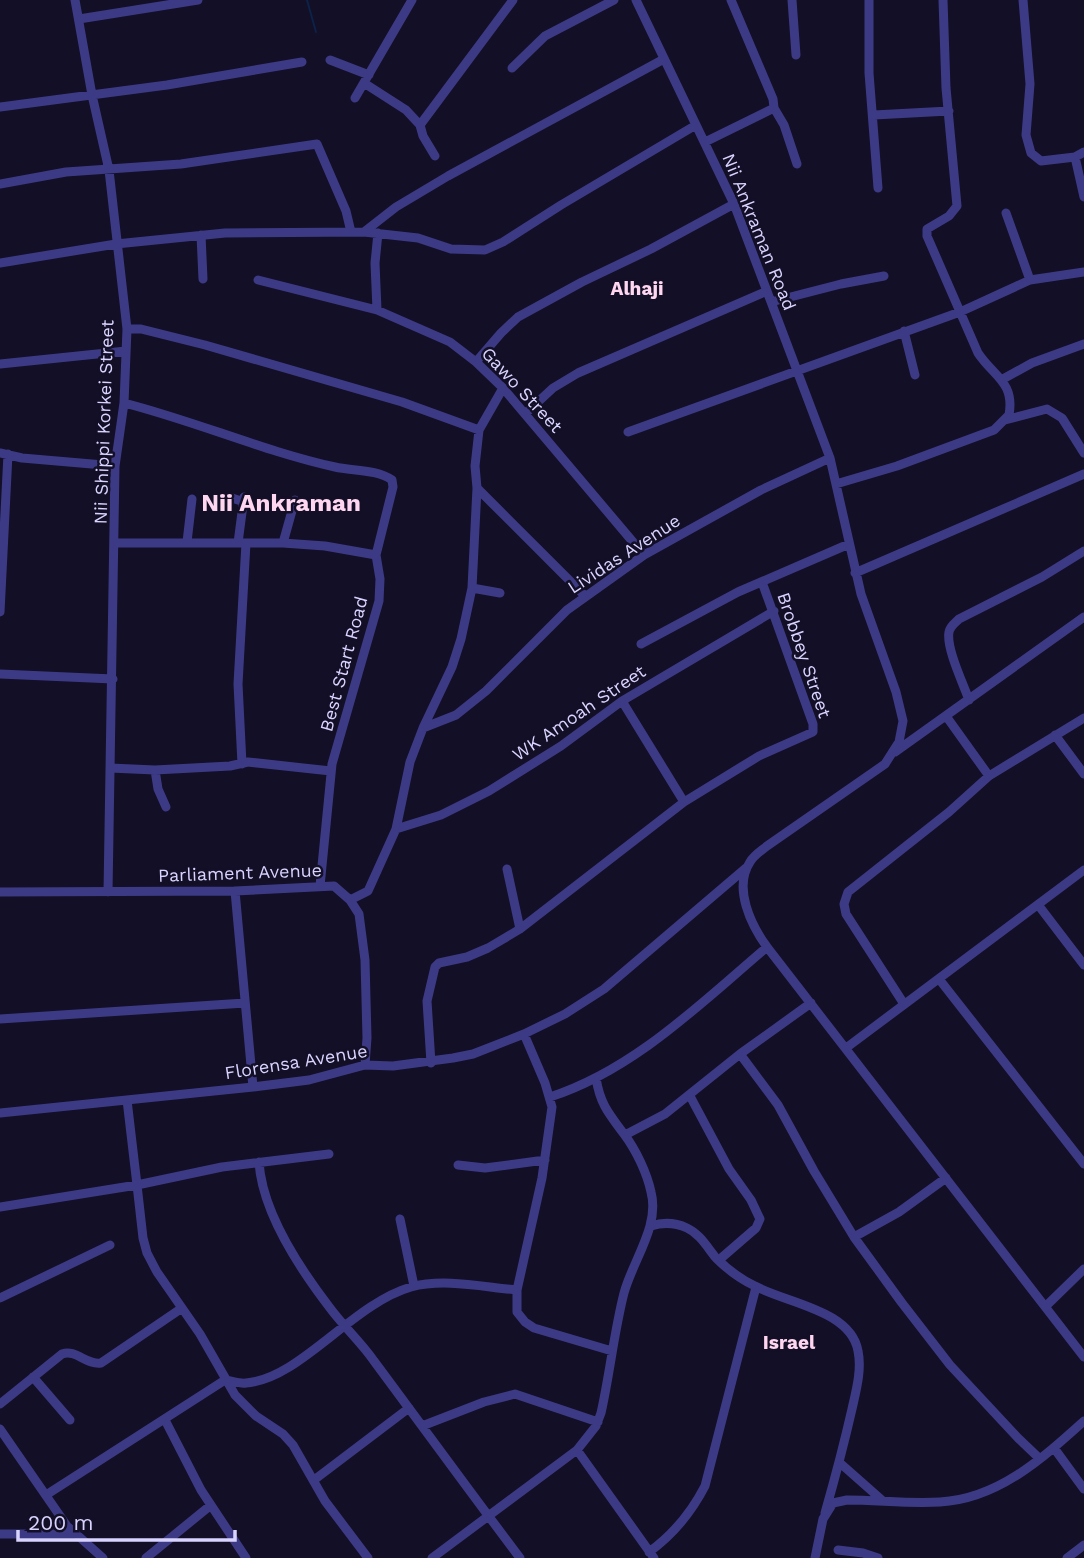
<svg xmlns="http://www.w3.org/2000/svg" width="1084" height="1558" font-family="'Work Sans',sans-serif">
<style>
.lines{fill:none;stroke-linecap:round;stroke-linejoin:round}
.stream{stroke:#0c2248;stroke-width:2}
.minor{stroke:#3d3a85;stroke-width:9}
.labels{text-anchor:middle;stroke-width:5;stroke-linejoin:round;paint-order:stroke}
.street-label{font-size:18px;fill:#d9d4ff;stroke:#130f26}
.neighbourhood-label{font-size:19px;font-weight:bold;fill:#ffd6f0;stroke:#130f26}
.district-label{font-size:24px;font-weight:bold;fill:#ffd6f0;stroke:#130f26}
</style>
<rect width="100%" height="100%" fill="#130f26"/>
<g class="lines">
<path class="stream" d="M307,0L316,32"/>
<path class="minor" d="M75,0L92,95L109,170L127,329L124,403L115,466L108,892
M636,0L734,204L830,458L861,594L896,692L903,721L899,742L885,764L767,846C761,851 754,855 750,862C733,888 751,925 767,947L1084,1357
M792,0L796,55
M869,0V73L878,188
M1023,0L1030,84L1026,135L1031,153L1041,161L1075,157L1084,152
M79,19L198,0
M664,59L448,176L396,207L364,232L418,238L451,249L485,250L503,242L561,205L696,125
M330,60L369,75
M512,68L545,36L614,0
M364,83L406,110L420,125
M355,98L412,0
M0,107L167,85L302,62
M774,108L784,125L797,164
M874,115L949,111
M705,142L774,108L773,99L731,0
M435,156L423,136L420,125L513,0
M1075,157L1084,197
M0,184L66,172L181,164L317,144L346,211L351,232
M1006,213L1030,280
M201,235L203,279
M0,263L116,244L225,233L364,232
M258,280L377,310L450,342L476,362L503,388L644,555
M771,302L841,284L884,276
M377,310L375,263L378,233
M127,329H141L205,345L402,402L479,430
M904,331L915,375
M476,362L501,333L518,317L582,282L651,249L734,204
M0,364L126,351
M1003,379L1032,363L1084,344
M124,403C195,421 263,451 335,467C352,471 377,469 392,480L393,487L376,555L380,579L379,601L332,764L320,886
M525,414L553,388L578,373L767,291
M1005,420L1047,409L1062,418L1084,453
M628,432L960,312L1030,280L1084,272
M0,453L22,458L115,466
M836,484L897,466L994,430L1009,415C1015,382 993,376 978,353L927,236V229L949,216L957,206L946,88L943,0
M477,488L585,596
M229,497L244,502
M187,542L192,499
M115,543H283L325,546L376,555
M238,543L244,497
M283,543L295,500
M855,573L1084,474
M472,588L500,593
M0,612L8,454
M641,644L738,592L849,544
M0,674L113,679
M969,700C963,683 946,648 949,632C950,626 955,623 959,619L1042,577L1084,551
M622,701L684,802
M946,716L989,776
M423,728L456,715L486,691L567,610L644,555L761,490L830,458
M1055,735L1084,774
M895,752L1084,617
M242,764L238,684L246,543
M110,768L155,770L230,766L248,762L331,771
M155,770L158,789L166,807
M396,829L441,815L489,791L561,746L622,701L774,611
M507,869L520,929
M235,891L253,1087
M0,892L235,891L334,886L350,900L359,914L365,960L367,1038L365,1065
M350,900L368,891L396,829L410,762L423,728L452,667L461,639L472,588L477,488L475,466L479,430L503,388
M1039,906L1084,965
M939,979L1084,1164
M904,1004L846,914L844,904L848,892L949,812L989,776L1084,718
M0,1019L245,1003
M524,1034L545,1083L552,1107L542,1178L517,1290V1312L525,1322L534,1328L612,1351
M846,1048L1084,870
M740,1054L778,1105L814,1171L854,1237L902,1303L950,1365L1018,1438L1040,1459
M431,1063L427,1001L435,967L439,963L467,957L488,948L520,929L684,802L759,756L813,732V724L762,582
M690,1096L729,1169L751,1200L760,1219L756,1228L719,1260
M550,1097C634,1070 701,1003 767,947
M0,1113L253,1087L309,1080L365,1065L393,1066L453,1058L473,1054L524,1034L565,1014L604,989L746,868
M625,1135L665,1114L740,1054L811,1003
M329,1154L222,1167L137,1185L143,1238L147,1253L157,1272L200,1334L235,1395L256,1416L283,1434L293,1445L325,1501L368,1558
M259,1162C262,1211 300,1269 330,1308C344,1327 361,1342 374,1361C423,1427 471,1493 520,1558
M458,1165L485,1168L545,1160
M0,1207L137,1185L127,1100
M400,1219L414,1286
M651,1226C663,1222 674,1222 687,1228C700,1234 707,1247 716,1258C727,1269 740,1279 755,1286C786,1303 851,1310 858,1351C862,1370 856,1391 852,1409C844,1444 835,1478 825,1513
M854,1237L899,1212L946,1178
M0,1298L110,1245
M1046,1306L1084,1269
M33,1377L70,1420
M0,1404L62,1354C76,1349 86,1365 101,1363L182,1308
M165,1420L201,1490L246,1558
M422,1426L484,1402L515,1394L598,1422
M0,1429L67,1526L103,1558
M1054,1448L1084,1489
M577,1450L654,1558
M840,1463L883,1501
M314,1480L409,1408
M46,1495L225,1380C232,1381 240,1384 246,1383C300,1379 352,1304 411,1287C444,1278 483,1287 517,1290
M0,1534H76
M838,1550L863,1553L878,1558
M649,1552C674,1534 691,1513 705,1486L756,1287
M146,1558L211,1505
M432,1558L577,1450L596,1426L601,1413C610,1373 614,1332 624,1293C633,1260 660,1226 651,1192C647,1173 636,1150 624,1134C609,1114 600,1104 596,1078
M815,1558L823,1519L833,1503L847,1500C878,1500 909,1504 940,1502C998,1499 1043,1458 1084,1421
M1067,1558L1084,1545"/>
</g>
<g class="labels">
<g class="street-label">
<text transform="translate(759 232) rotate(68)" y="6">Nii Ankraman Road</text>
<text transform="translate(522 390) rotate(47)" y="6">Gawo Street</text>
<text transform="translate(104 422) rotate(-88)" y="6">Nii Shippi Korkei Street</text>
<text transform="translate(624 554) rotate(-33)" y="6">Lividas Avenue</text>
<text transform="translate(804 655) rotate(71)" y="6">Brobbey Street</text>
<text transform="translate(344 664) rotate(-75)" y="6">Best Start Road</text>
<text transform="translate(579 713) rotate(-34)" y="6">WK Amoah Street</text>
<text transform="translate(240 873) rotate(-2)" y="6">Parliament Avenue</text>
<text transform="translate(296 1062) rotate(-9)" y="6">Florensa Avenue</text>
</g>
<g class="neighbourhood-label">
<text x="637" y="295">Alhaji</text>
<text x="789" y="1349">Israel</text>
</g>
<g class="district-label">
<text x="281" y="511">Nii Ankraman</text>
</g>
</g>
<path d="M18 1530v10h217v-10" fill="none" stroke="#d9d4ff" stroke-width="3.5"/>
<text x="28" y="1530" font-size="21" fill="#d9d4ff" stroke="#130f26" stroke-width="5" paint-order="stroke">200 m</text>
</svg>
